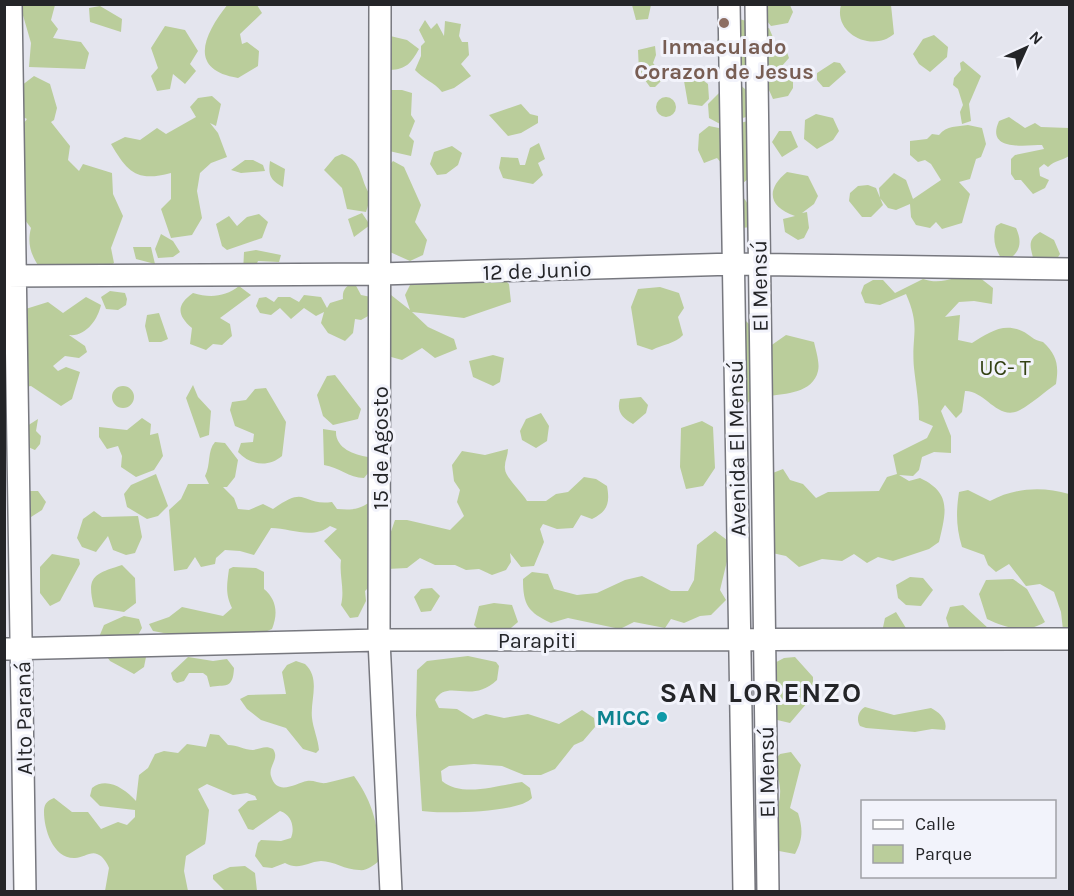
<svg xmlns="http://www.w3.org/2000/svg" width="1074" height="896" font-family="Karla,sans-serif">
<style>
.green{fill:#bacd9b}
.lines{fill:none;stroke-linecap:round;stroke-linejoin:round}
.minor-casing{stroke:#77787f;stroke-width:24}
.minor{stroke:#fff;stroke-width:21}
.education-dot{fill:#8d6e63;stroke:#f2f3fb;stroke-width:2}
.culture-dot{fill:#0f9aa8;stroke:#f2f3fb;stroke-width:2}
.labels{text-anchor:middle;stroke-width:6;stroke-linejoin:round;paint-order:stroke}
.education-label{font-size:22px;font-weight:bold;fill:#785e54;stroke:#f2f3fb}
.street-label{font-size:22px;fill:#242528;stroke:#f2f3fb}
.park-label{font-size:22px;fill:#344214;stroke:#f2f3fb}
.culture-label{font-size:22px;font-weight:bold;fill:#0d838f;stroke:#f2f3fb;text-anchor:end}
.district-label{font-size:28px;font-weight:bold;letter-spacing:1.5px;fill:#242528;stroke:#f2f3fb}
</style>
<rect width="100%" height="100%" fill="#e4e5ee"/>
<path class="green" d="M228,4L257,5L262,13L240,34L242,44L247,42L259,51L258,66L238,78C187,70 204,34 228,4Z
M20,5H55L51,20L58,29L53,38L81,42L89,53L85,69L29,67L31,43Z
M632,5H651L648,19L636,20Z
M764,5H790L793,12L788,23L771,26L762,15Z
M841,5H891L894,34C872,53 833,33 841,5Z
M100,6L122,19L121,32L90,22L89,8Z
M736,18L753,23L761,30L769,28L775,42L784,44L789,58L781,67L793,80V88L788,96L773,99L765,81L774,70L769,73L758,66L739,84L751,94L750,116L720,124L709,118L708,104L724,88L726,57L718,55C714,36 721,30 736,18Z
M425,20L431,29L437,23L444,36L445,21L461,24L459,36L462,42H468L469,55L461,64L471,76L454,88L442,92C434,82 423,79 415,70L421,56V46L425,42L419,30Z
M165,26L185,30L198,51L190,64L196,71L185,84L173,74L170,89L157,91L151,76L158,68L151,48Z
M386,35L407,40L419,49C411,63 407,69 390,70Z
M934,35L948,47L947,57L930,72L919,64L913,54L923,39Z
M655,46L656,55L653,63L662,74V80L655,87H650L639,72L638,50Z
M963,61L981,76L969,104L971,121L962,124L960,112L963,105L958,89L953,85L954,78L961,70L960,63Z
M834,62L840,63L846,72L829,87H823L817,80V73Z
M692,72L708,84L709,99L702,106L688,104L684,81Z
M34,76L50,84L57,108L54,120L51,122L70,146L68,160L79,171L83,164L112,173L113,194L123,216L111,248L114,263L85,283L50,282C37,264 25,251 31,228L16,208L15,134L27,119L15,113L17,89Z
M387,90H402L412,93L411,115L415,121L409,136L414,141L411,156L389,151Z
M212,96L221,104L216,126L210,123L218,133L227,157L211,163L200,173L197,191L202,218L192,235L171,238L161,209L171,199V173C137,182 128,173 111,144L125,137L140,140L157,128L166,134L196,117L190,107L198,98Z
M656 107a10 10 0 1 1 20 0a10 10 0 1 1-20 0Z
M521,104L530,114L538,116V123L521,133L508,136L489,115Z
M816,114L833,118L839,131L833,140L817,149L804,139L805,120Z
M1009,117L1025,128L1035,123L1041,127L1069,128V156C1062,161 1055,160 1048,167L1044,164L1039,168L1040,176L1049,180L1045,188L1033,194L1021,180H1015L1011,174V159L1015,155L1044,149L1042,145C1026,145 985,152 999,121Z
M748,121L752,176L743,183L729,184L723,165L717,158L704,163L698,150L699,134L709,126L719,128Z
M968,125L982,128L986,144L981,157L976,159L970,179L959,182L970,194L962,223L942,229L936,222L930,228L916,225L911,217L910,204L896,210L888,208L880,198L879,188L894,173L906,180L913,199L941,180L931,164L925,160L918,162L910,155V141L927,139L932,134L939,135C947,125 957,127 968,125Z
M779,131H791L798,147L782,157L772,142Z
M539,143L545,159L538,163L543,175L533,184L503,178L499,168L501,157L518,158L520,165H525L530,148Z
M452,146L462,153L458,165L446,174L437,175L430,164L434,152Z
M342,154C364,161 359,180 371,196L366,212L347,209L342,188L324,170L335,157Z
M245,160H253L263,165L265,171L241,173L231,170Z
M270,161L285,169L283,187C270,180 268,175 270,161Z
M393,161L404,167L421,205L415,222L427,240L423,255L410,261L381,248L379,176Z
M787,172L808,176L818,196L814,204L802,213L807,212L809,228L804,238L798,240L785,232L783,219L795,216C769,207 765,190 787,172Z
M868,185L876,188L883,205L871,217H862L849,201L850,193L858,186Z
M739,194C751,202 750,214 752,227L741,228Z
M362,213L370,225L354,237L348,219Z
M259,214L268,222L262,238L227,250L222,246L216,224L229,216L237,226L247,217Z
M1001,223L1016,228C1023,243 1020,254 1004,262C995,251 992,239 996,226Z
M1040,232L1054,240L1060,254L1055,262L1034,263C1032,249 1025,241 1040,232Z
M161,234L173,241L180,252L173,257L158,258L155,249Z
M133,247H151L155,264L136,259Z
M256,250L281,255L279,262L258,261L253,272L243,273L244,252Z
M416,273L499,274L509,284L511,302L464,318L412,312L428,327L454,339L457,349L435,358L422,348L402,360L384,355V298L391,295L410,310L405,295Z
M975,274L993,288L992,304L974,301L959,302L945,317L960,315L958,340L972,343C988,333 1003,322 1022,331C1031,335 1032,340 1043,342C1057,355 1059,365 1056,384C1044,392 1033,403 1020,410C998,422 985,390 965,391L962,412L956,418L945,405L941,411L951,436V453L934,452L922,457L919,470L913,476L899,475L909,481L920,478C952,493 946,512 939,542L929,549L893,561L878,557L867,563L854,554L842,561L822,559L799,567L786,556L763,551L765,476L783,469L790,480L803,484L816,498L828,492L879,491L887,477L897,474L893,455L927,438L933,426L919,420C919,402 916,386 914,368C911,335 921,328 906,294L880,305L865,303L861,293L864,285L873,280H883L895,293L923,279C943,286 956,275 975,274Z
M354,282L361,295L371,297L370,315L361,320L355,319L353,333L345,341L328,333L321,323L324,312L316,316L304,308L291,319L280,308L271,315L260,313L256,306L259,298L266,297L274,302L278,297H290L299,302L304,295L321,297L327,308L330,303L343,299C342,290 346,286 354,282Z
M239,286L251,295L220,318L230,324L232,336L222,345L213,344L206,350L190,344L192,328C177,315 176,305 193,293C210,298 225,297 239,286Z
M660,287L679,293L684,308L678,317L683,335C675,344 663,344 652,350L637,345L631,307L638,289Z
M110,291L125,293L127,299L126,305L118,310L106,309L101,297Z
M86,297L101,305C98,319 86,337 69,335L85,346L87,352L79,358L65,356L53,366L58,371L66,367L80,372L72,399L61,406L31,386L19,388L18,377L28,364L13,363L18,338L28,330L16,312L48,302L63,313Z
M159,313L168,339L161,342H149L145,326L147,315Z
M744,319L757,332V396L746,404Z
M786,335L814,342C816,351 820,363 818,371C813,393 785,394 768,396L766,349Z
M493,355L504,358L500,382L493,386L473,377L469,361Z
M335,375L361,409L358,419L333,425L323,416L317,395L327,376Z
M193,385L198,397L211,411L209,435L200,438L186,398Z
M112 397a11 11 0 1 1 22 0a11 11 0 1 1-22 0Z
M266,388L286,422L282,456C268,468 250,465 238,452L241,443L253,442L254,434L235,426L230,410L232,402L246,400L255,389Z
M641,397L648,405L646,413L633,424C623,418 616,412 620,399Z
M541,413L549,426L547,441L536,448L522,440L520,431L526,419Z
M142,418L151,424L150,435L158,433L163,456L154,470L136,477L121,467L122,456L118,446L107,449L99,437V427L127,430Z
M38,419L36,431L41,436L40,444L35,450L28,447L27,426Z
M702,421L713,427L715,468L703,486L686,489L680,467L681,428Z
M323,429L336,431C335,448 354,455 368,457L373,467L364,478C349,478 339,467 324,465Z
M215,442L225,443L238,460L235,477L227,487H223L234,498L238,509L249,510L263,504L273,509C309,484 299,506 332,502L337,509C351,510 358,510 370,502L372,584L365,591L366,601L358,617L350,618L341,605C345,589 339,576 341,560L324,541L337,529L330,526C312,540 291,528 271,528L254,555L240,551L225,550L216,558L215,564L201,567L195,557L187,569L174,571L169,510L181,499L188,484H209L205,476C211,465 207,451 215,442Z
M508,449C508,456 504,462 505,469C505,477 522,492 527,501H546L556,494L568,492L584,477L596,479L607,486C610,503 608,511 592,519L581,515L573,528L557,529L543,524L540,529L544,542L534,566L521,567L510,553L511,562L506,570L492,575L479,569L466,570L455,565H435L420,558L407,568L387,569L385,549L395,520H407L450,530L464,516L457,502L460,490L454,481L452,465L462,451L485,455Z
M156,474L168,506L158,516L147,519L127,507L124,494L131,485Z
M968,490L990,501C1014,488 1042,486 1069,494V627L1063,630L1061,612L1054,592L1040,584L1026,586L1009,564L996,572L988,565L984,555L962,547C956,527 956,512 959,492Z
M30,491H38L46,502L42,510L31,517L27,506Z
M94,511L102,517L138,516L142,537L135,553L126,555L113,550L108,536L96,552L82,547L77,538L83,519Z
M715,531L727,540L728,557L720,590L726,600L711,615L700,616L684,623L671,619L665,628L634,622L620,629L568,618L551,623C528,612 523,605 523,579L532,572L548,574L554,589L577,595L597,593L625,580L642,576L671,591H688L694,580L697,545Z
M52,554L79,559L80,564L60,601L50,606L40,593V567Z
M122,565L135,578L136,603L124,612L94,607C86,576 94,574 122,565Z
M233,567L256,568L264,572V589C277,600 278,614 272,629L260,634L174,635L153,631L149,624L169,617L182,607L223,616L232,608C225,594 227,584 229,569Z
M910,577L923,578L933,590L921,606L906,605L898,598L896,585Z
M1013,579L1027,589L1045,622C1026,634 1006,628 987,619L979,594L986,580Z
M432,588L440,596L431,611L421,612L414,597L421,589Z
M494,603L512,605L518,622L505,633L483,634L474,625L479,606Z
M963,605L989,629L950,631L946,618L950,607Z
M896,612L909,633L882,632L885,618Z
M124,616L139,619L142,628L133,644L146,657L144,667L134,674L110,661L97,642L104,625Z
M468,656L496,662L499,666L497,680C471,705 448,678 435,700L439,708L457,709L473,719L486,714L504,718L528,714L559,724L582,710L594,718L595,727L583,741L574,745L555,769L541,775H524L502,766L474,764L449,766L441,771L442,781C462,798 499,785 522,782L530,788L532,798C519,813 443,814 422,811L416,715L417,670L427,661Z
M188,657L213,661L227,659L234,668C233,690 225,684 210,687L207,676L203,673H189L184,681L177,683L173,680L171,673Z
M795,657L813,677V696L790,723L773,719L765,668L784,658Z
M296,661L305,664C321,679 310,699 312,718C313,728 318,739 319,750L316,753L303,749L286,728L261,720L247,709L240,699L248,695L286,694L282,672L287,665Z
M865,707L894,715L931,708C939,712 948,720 945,730L932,729L915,732L866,728L860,726C856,720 858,711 865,707Z
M210,734L219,735L228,745C237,745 245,750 253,750C261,749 265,745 273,749C280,759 268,766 271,776C277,797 296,783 307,781C314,780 320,784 326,783C336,781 345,778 354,776C374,804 378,826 380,860C373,866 367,871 359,870C345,870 334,861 321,861C307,862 299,871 285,863L272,868L263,867L255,856L258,843L261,840L281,841L291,838C295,828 292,815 280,811L253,830L248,829L238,810L248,801L257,800L255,796L247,793L233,795L207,784L198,789L209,810L206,839L205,844L186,856L184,871L188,891H105L109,868C107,863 103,856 97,854C91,851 82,858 75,858C53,859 44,829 44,812C44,805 46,801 54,798L72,812H88L101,829L118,822L127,825L135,817V810L100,806L90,796L92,788C107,776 125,789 136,801L139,775L148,768L155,754L164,751L178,753L187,744L206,747Z
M791,752L801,765L790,808L798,813C803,829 803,839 795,854L779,851C765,821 785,807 779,782C777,776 773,770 770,765L780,754Z
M245,866L255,873L257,891H225L213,879V875L230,867Z"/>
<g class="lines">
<g class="minor-casing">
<path id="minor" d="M11,4L25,892
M380,4L379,640L391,892
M729,4L744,892
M756,4L768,892
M4,276L380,274L735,264L1070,269
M4,649L379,640L1070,639"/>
</g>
<use href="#minor" class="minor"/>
</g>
<circle class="education-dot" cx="724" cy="23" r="6"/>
<circle class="culture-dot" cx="662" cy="717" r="6"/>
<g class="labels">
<g class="education-label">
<text x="724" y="54">Inmaculado<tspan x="724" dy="25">Corazon de Jesus</tspan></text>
</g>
<g class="street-label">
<text transform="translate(537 270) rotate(-2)" y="8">12 de Junio</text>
<text transform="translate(759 286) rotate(-91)" y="8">El Mensú</text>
<text transform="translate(380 448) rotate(-90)" y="8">15 de Agosto</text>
<text transform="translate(736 448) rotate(-91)" y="8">Avenida El Mensú</text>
<text x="537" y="648">Parapiti</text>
<text transform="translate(23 718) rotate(-91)" y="8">Alto Paraná</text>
<text transform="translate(766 772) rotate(-91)" y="8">El Mensú</text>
</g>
<g class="park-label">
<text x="1005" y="375">UC- T</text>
</g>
<g class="culture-label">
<text x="650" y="725">MICC</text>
</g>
<g class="district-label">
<text x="761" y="702">SAN LORENZO</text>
</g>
</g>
<rect width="1074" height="896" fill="none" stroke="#242528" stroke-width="12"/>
<rect x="861" y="800" width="195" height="78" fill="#f2f3fb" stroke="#a0a1a7" stroke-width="1.5"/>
<rect x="873" y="820" width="30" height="9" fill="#ffffff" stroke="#a0a1a7" stroke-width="1.5"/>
<text x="915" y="830" font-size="18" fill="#242528">Calle</text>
<rect x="873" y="845" width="30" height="18" fill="#bacd9b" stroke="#a0a1a7" stroke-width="1.5"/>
<text x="915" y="860" font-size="18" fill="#242528">Parque</text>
<g transform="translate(1026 48) rotate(45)" stroke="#f2f3fb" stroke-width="4.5" paint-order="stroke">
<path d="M0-4.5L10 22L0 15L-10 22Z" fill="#242528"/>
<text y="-9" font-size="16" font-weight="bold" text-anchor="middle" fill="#242528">N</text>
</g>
</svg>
